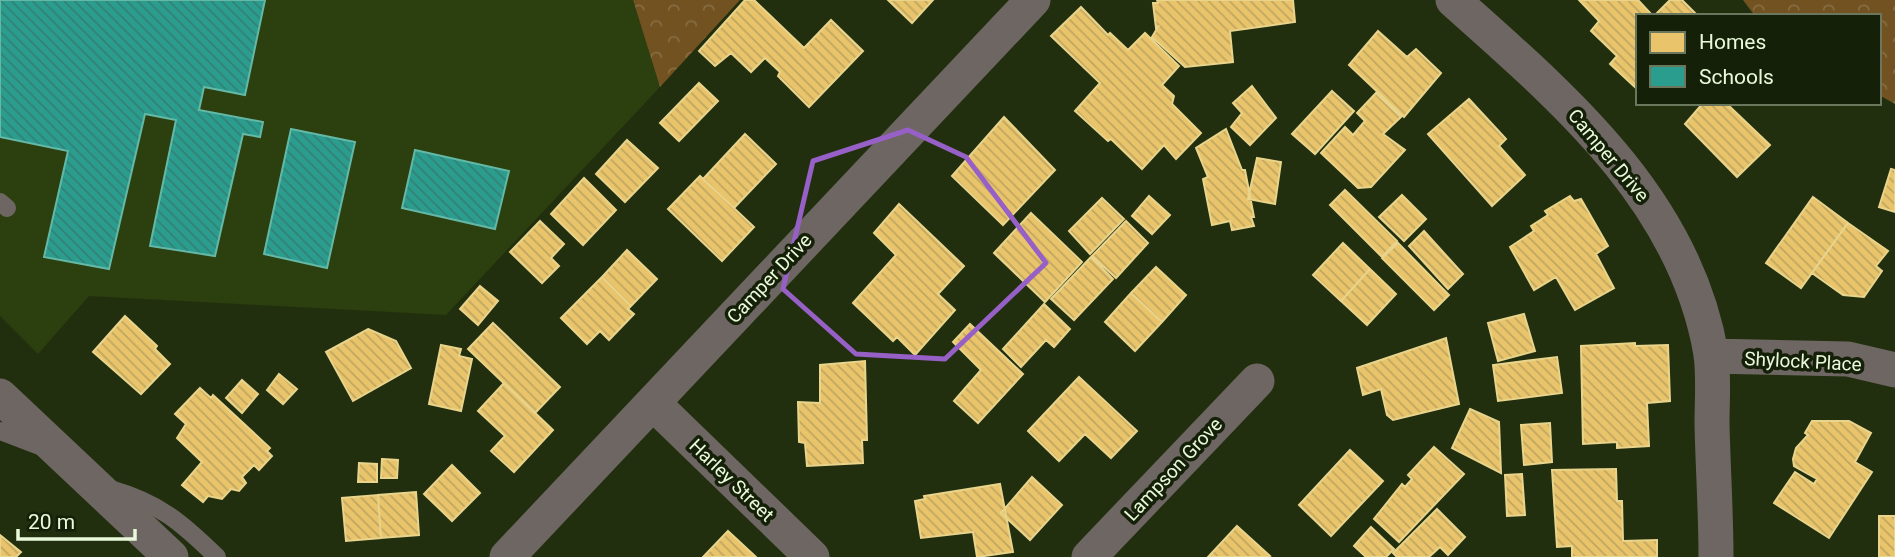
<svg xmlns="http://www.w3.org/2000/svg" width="1895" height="557" font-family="Roboto,sans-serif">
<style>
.built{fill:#2b3f0f}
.forest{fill:url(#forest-crowns)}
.homes{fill:url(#homes-back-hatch);stroke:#e9d48c;stroke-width:2}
.schools{fill:url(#schools-back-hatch);stroke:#63b9a6;stroke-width:2}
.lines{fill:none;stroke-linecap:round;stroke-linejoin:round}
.lane{stroke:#6e6662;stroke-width:18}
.street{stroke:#6e6662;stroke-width:35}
.marked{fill:none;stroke:#9660c6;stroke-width:5;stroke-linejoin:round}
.labels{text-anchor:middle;stroke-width:7;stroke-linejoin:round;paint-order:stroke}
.street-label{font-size:19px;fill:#e9fada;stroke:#152008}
</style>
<defs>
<pattern id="forest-crowns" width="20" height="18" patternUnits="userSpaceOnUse" patternTransform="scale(1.75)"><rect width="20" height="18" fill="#725221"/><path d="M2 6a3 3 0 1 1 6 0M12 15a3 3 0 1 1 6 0" fill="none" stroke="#866c41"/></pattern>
<pattern id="homes-back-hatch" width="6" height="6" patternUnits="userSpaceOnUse" patternTransform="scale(1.75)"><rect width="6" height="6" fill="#e9c46a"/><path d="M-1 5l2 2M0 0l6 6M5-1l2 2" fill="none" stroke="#c0a660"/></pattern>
<pattern id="schools-back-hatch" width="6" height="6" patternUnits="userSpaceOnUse" patternTransform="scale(1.75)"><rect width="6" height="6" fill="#2a9d8f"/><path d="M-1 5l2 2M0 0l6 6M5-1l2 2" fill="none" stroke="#348074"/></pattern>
</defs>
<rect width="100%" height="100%" fill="#222f0e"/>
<path class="built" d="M0,0H633L660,87L446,315L89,296L38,354L0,316Z"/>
<path class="forest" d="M633,0H740L660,87Z
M1743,0H1895V104L1879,95V16H1755Z"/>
<path class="homes" d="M745,0H754L804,48L831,20L863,51L809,107L778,76L780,72L765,58L751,72L731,53L715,66L699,51Z
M888,0H933L912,23Z
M1157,0H1293L1295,22L1230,31L1233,62L1185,67L1152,37L1158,27L1156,28L1153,3H1158Z
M1579,0H1638L1653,16H1638V90L1610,64L1617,56L1591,31L1599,21Z
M1670,0H1682L1698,16H1654Z
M1081,7L1108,35L1110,33L1128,50L1145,33L1179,66L1162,85L1174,96L1172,104L1201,133L1176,159L1164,145L1142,169L1111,139L1108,141L1075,111L1100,83L1051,36Z
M1378,31L1407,57L1416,49L1441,73L1404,117L1349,65Z
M699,83L718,101L679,141L660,123Z
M1252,86L1276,118L1250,145L1231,127L1242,113L1233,103Z
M1332,91L1354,111L1315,154L1292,134Z
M1376,93L1401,117L1383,134L1405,150L1371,187L1358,188L1321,153L1345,127L1353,135L1365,121L1357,113Z
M1469,99L1506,139L1499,146L1525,175L1492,206L1428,134Z
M1703,103H1726L1770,145L1737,177L1685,124Z
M1004,117L1055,170L1003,225L952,176Z
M1226,129L1242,170H1245L1254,217H1251L1254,226L1232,230L1230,221L1212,225L1203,179L1208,177L1196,148Z
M745,134L776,164L734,208L703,179Z
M627,140L658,168L625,202L596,174Z
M1257,158L1281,162L1275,204L1248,199Z
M1891,169L1895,170V212L1879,207Z
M700,176L754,227L722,261L668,209Z
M584,178L616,210L583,245L551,214Z
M1345,190L1397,241L1382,257L1330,205Z
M1402,195L1426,219L1404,241L1379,217Z
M1149,196L1170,215L1152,234L1132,216Z
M1570,196L1574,201L1581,199L1608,246L1596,254L1614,288L1575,310L1556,277L1534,290L1510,247L1534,231L1531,226L1548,215L1545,211Z
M1813,197L1848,223L1801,288L1766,263Z
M1102,198L1124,219L1090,254L1069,231Z
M899,204L964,266L938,294L955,310L915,355L897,337L893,341L853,303L896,255L874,233Z
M1031,213L1082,262L1045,302L994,253Z
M540,221L564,244L551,258L559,266L542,283L510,252Z
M1126,221L1148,243L1116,278L1092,256Z
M1848,223L1888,251L1876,266L1882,271L1864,297L1843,295L1812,273Z
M1424,231L1463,274L1448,289L1409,246Z
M1343,243L1370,269L1341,301L1313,275Z
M1398,243L1449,295L1434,310L1382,258Z
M627,250L657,279L631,306L602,277Z
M1091,257L1113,279L1074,320L1051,299Z
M1156,267L1186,295L1162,322L1131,293Z
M1370,269L1396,294L1367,325L1341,301Z
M602,277L631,306L628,309L634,314L609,340L600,331L587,344L561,318Z
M480,286L498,301L478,325L460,309Z
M1131,293L1162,322L1135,351L1105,322Z
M1044,304L1070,329L1054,347L1046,340L1021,367L1003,349Z
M1524,314L1535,351L1498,361L1488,323Z
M125,316L157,346L155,349L170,364L141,394L93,352Z
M493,323L560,387L535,413L468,349Z
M970,324L1023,374L978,423L954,401L981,370L953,342Z
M368,329L396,341L411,368L353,401L326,352Z
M1446,338L1459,404L1393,420L1387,415L1381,389L1363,395L1357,368Z
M1635,343V346L1668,345L1670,401L1647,403L1649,446L1617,448V442L1583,444L1581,346Z
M441,345L461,349L459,356L472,359L461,411L429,404Z
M1557,357L1562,393L1498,401L1493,365Z
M865,361L867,440H862L863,463L807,466L805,443L799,442L798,402L820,403V365Z
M279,374L297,389L283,404L267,390Z
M1079,377L1137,431L1111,458L1085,434L1059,461L1028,431Z
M242,380L258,394L242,413L226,398Z
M504,383L553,430L514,472L491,451L505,436L478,411Z
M200,388L211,398L213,395L270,448L267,451L272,456L259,470L254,465L242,477L246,483L239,491L231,489L222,499L208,496L203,502L182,485L202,462L177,438L186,424L175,414Z
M1470,409L1499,422L1501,473L1452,448Z
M1812,421H1849L1871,433L1855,462L1872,472L1829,538L1774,503L1795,472L1814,484L1817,479L1794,466L1793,459L1796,448L1808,435L1805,433Z
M1550,423L1552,462L1524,465L1521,425Z
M1434,447L1464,474L1399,542L1374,519L1402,484L1405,487L1412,479L1408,475Z
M1350,450L1383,481L1331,536L1299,505Z
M382,459L398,460L397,478H381Z
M359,463L377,464V482H358Z
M452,465L480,493L452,521L424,494Z
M1616,469L1617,501H1622L1623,541L1657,540V557H1572V546L1557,547L1552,470Z
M1522,474L1525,515L1507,516L1505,475Z
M1032,477L1062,505L1030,540L1001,513Z
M1000,484L1013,552L977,557L973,532L921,538L915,501L925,499L924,496Z
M416,492L419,535L381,538L378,495Z
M378,495L381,538L346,541L342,498Z
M1437,509L1465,537L1448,555L1440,547L1429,557H1397L1393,553Z
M1879,516H1895V557H1879Z
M1237,526L1270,556L1268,557H1208Z
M1371,527L1394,549L1386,557H1366L1354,546Z
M728,531L756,557H703Z
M0,535L21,552L16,557H0Z"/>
<path class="schools" d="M0,0H265L245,95L204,87L199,110L263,122L260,137L243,134L215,256L150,246L176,120L145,114L109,269L44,257L68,151L0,137Z
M291,129L355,142L327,268L264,254Z
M415,150L509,171L495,229L402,208Z"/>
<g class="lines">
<path class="lane" d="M0,202L7,208
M0,431L45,448
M110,489C159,503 181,522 217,557"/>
<path class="street" d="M1453,0C1563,98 1685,200 1711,354C1714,377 1712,401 1712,424C1713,468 1716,513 1716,557
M1711,356L1848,359L1895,370
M0,396L171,557
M653,403L812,557
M507,557L1033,0
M1089,557L1257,381"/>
</g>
<path class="marked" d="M908,130L966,157L1046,263L945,359L856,354L783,289L813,161Z"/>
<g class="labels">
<g class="street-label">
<text transform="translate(1609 155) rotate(50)" y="7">Camper Drive</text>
<text transform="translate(769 278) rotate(-47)" y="7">Camper Drive</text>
<text transform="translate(1803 361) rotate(3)" y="7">Shylock Place</text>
<text transform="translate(1173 469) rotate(-47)" y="7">Lampson Grove</text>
<text transform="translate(732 480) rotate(44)" y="7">Harley Street</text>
</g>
</g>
<rect x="1636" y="14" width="245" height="91" fill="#152008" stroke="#6a775c" stroke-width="2"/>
<rect x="1650" y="32" width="35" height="21" fill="#e9c46a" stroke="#6a775c" stroke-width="2"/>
<text x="1699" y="49" font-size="21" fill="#e9fada">Homes</text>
<rect x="1650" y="66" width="35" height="21" fill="#2a9d8f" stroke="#6a775c" stroke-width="2"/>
<text x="1699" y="84" font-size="21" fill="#e9fada">Schools</text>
<path d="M18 529v10h117v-10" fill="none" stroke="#e9fada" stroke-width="3.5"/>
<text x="28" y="529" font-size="21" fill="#e9fada" stroke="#152008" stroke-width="5" paint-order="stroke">20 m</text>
</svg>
